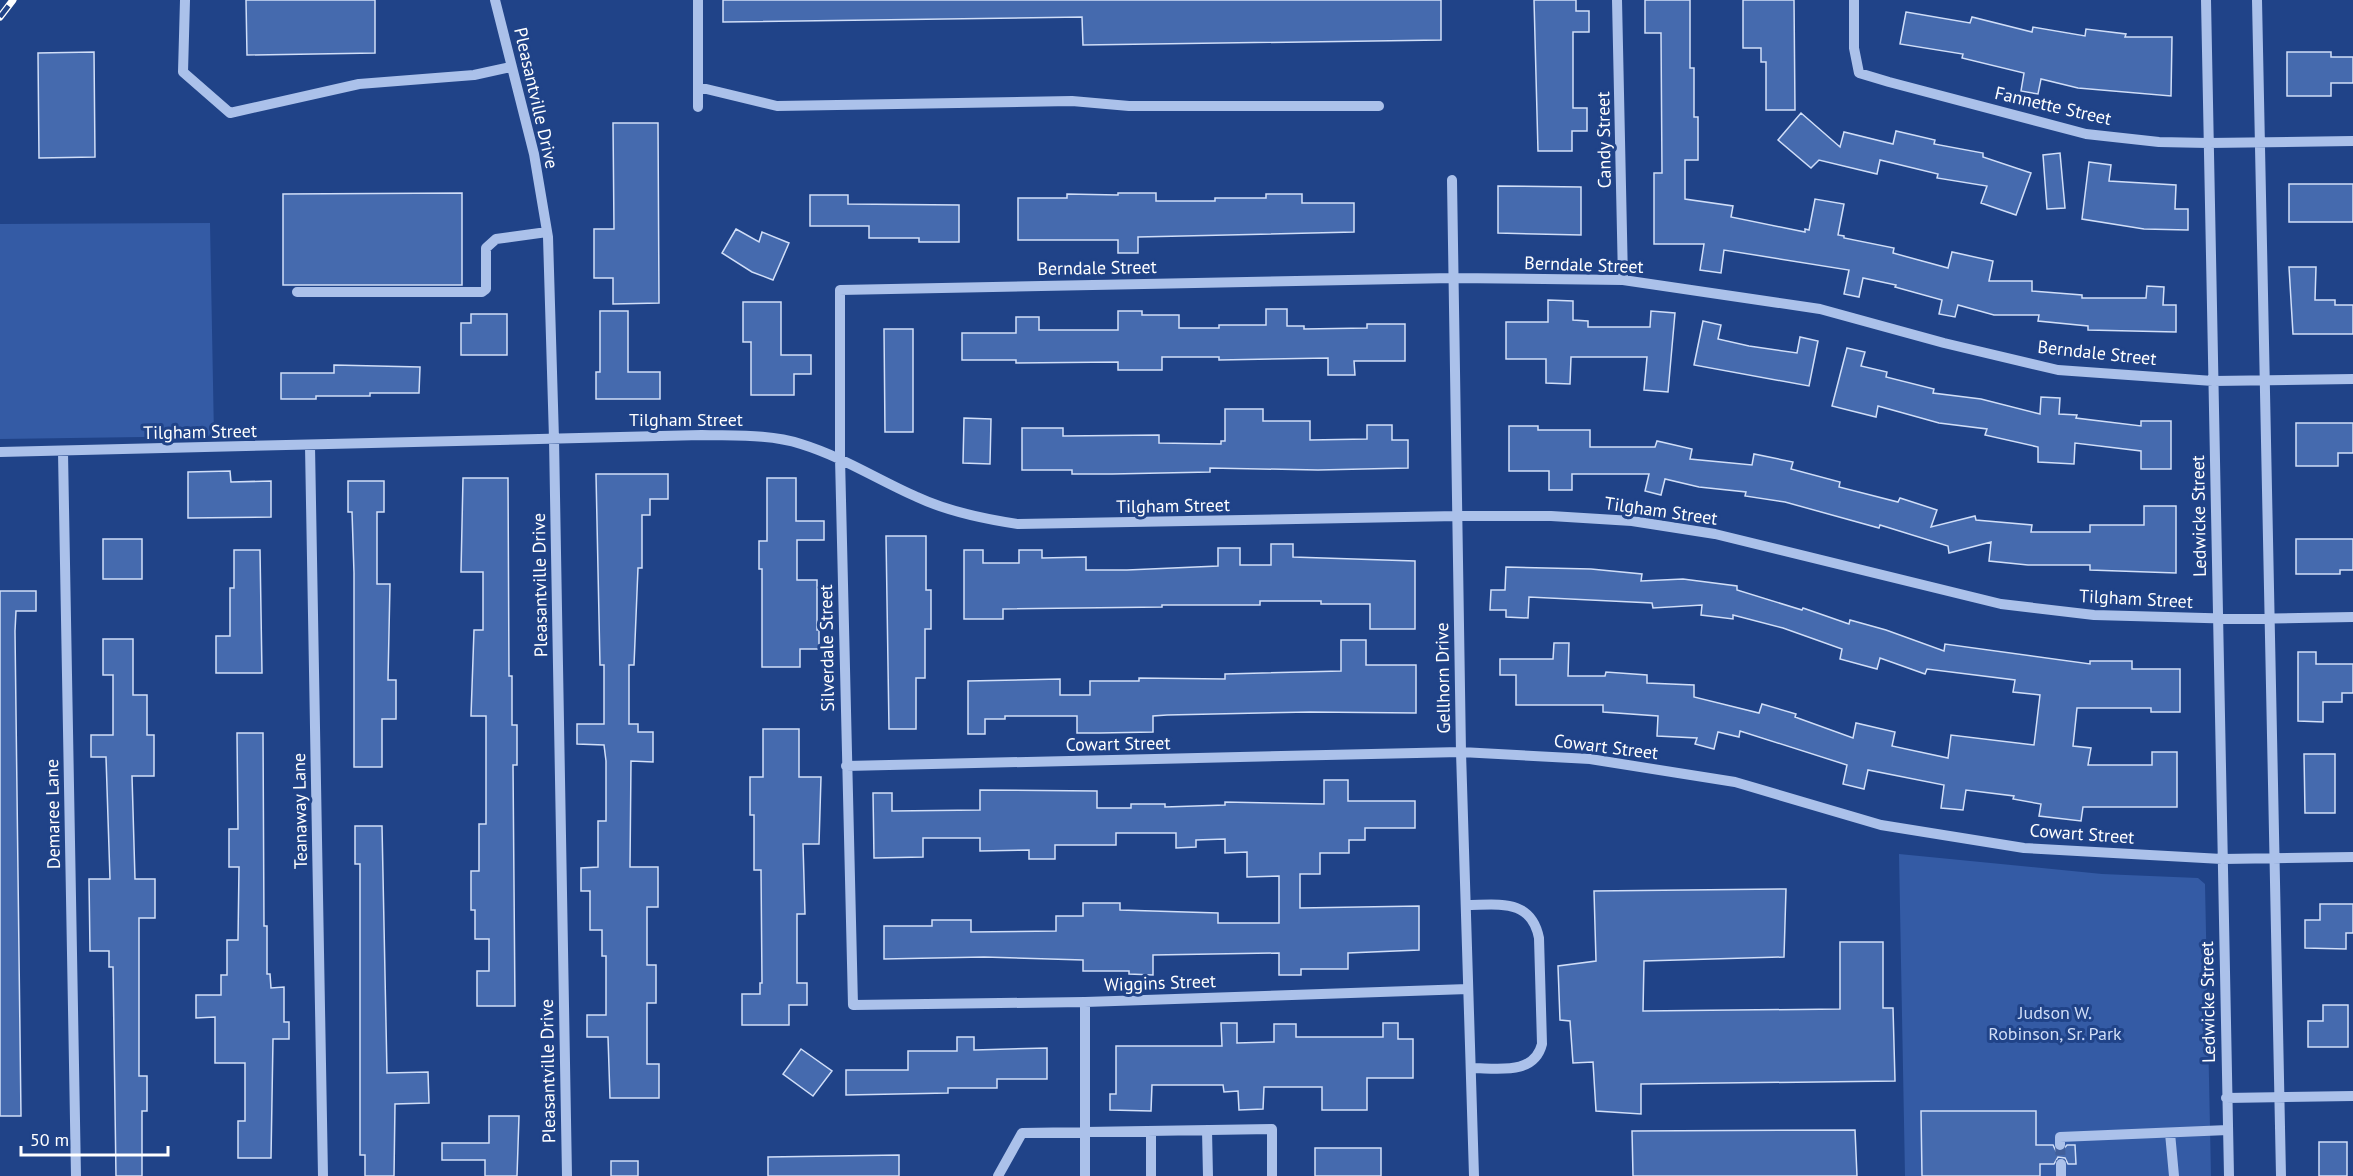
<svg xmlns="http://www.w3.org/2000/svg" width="2353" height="1176" font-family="'PT Sans',sans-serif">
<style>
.green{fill:#345ba5}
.building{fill:#456aae;stroke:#d0def8;stroke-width:1.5}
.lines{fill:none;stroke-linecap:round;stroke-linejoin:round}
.minor-tunnel{stroke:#415f9a;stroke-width:10;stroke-dasharray:10 5;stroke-linecap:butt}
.minor{stroke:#abc1ea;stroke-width:10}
.rail-casing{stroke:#fff;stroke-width:7}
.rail{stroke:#204388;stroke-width:4.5;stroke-dasharray:14;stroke-linecap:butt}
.labels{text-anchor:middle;stroke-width:6;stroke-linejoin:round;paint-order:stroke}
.street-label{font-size:18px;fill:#fff;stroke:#204388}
.park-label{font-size:18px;fill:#d0def8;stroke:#204388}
</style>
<rect width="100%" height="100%" fill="#204388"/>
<path class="green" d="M210,223L214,436L0,439V224Z
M1899,854L2102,874L2198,878L2205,884L2211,1176H1905Z"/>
<path class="building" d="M246,0H375V53L247,55Z
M723,0H1441V40L1083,45L1082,17L723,22Z
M1534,0H1576V11H1589V32H1573V108H1587V131H1572V151H1538Z
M1645,0H1690V68H1694V117H1698V160H1685V199L1733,206L1731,217L1805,232V229L1809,230L1815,199L1844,204L1838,235L1844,236V238L1894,248L1893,253L1948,268L1952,252L1993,261L1989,281H2032V291L2082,295V298H2146L2147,286L2164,287L2163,305H2176V332L2088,330V326L2038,321L2039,315H1994L1958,305L1955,317L1939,314L1942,300L1895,287L1896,285L1863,278L1859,297L1844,294L1849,270L1724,250L1721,273L1700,270L1704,244H1654V173H1662L1661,33H1645Z
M1743,0H1794L1795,110H1766V62H1761V48H1743Z
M1906,12L1970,23L1972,17L2032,32L2033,27L2085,36L2086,29L2126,34L2125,37H2172L2171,96L2078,88L2041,79L2038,94L2021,91L2024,73L1962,58L1963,54L1900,44Z
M94,52L95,157L39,158L38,53Z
M2287,52H2331V57H2353V83H2331V96H2287Z
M1801,113L1840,147L1844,132L1893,144L1896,131L1935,140L1934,144L1983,153V157L2031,173L2016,215L1981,203L1987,186L1937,178L1938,174L1880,160L1877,174L1819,160L1811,168L1778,140Z
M613,123H658L659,303L613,304V278H594V229H614Z
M2060,153L2065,208L2047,209L2043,155Z
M2089,162L2111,165L2109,181L2176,185L2175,209H2188V230L2144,229L2082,219Z
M2289,184H2353V222H2289Z
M1498,186L1581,187V235L1498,233Z
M462,193V285H283V194Z
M1118,193H1156V201H1215V198H1266V194H1302V203H1354V232L1138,237V253H1118V240H1018V198H1067V194L1118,195Z
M810,195H848V204L959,205V242H919V238H869V226H810Z
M736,229L759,242L762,232L789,243L773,280L752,272L722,253Z
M2289,267H2316L2315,300H2335V305H2353V334H2293Z
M1548,300L1573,301V320L1588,321V327H1650L1651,311L1675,313L1668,392L1644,390L1647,357H1571L1570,384L1546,383V359H1506V322H1548Z
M743,302H781V355H811V374H794V395H751V342H743Z
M1266,309H1287V326H1304V329L1367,328V324H1405V361H1354L1355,375H1328V358L1219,360V357H1162V370H1118V362L1016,363V360H962V333H1016V317H1039V330H1118V311H1142V315H1179V328H1219V325H1266Z
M600,311H628V372H660V399H596V372H600Z
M471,314H507V355H461V323H471Z
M1703,321L1721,325L1718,339L1749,346L1797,353L1800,337L1818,341L1809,386L1694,365Z
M884,329H913V432H885Z
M1847,348L1865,352L1861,366L1887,372L1886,377L1934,389L1933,393L1981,399L2040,414L2041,397L2060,398L2059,414L2077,415L2076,418L2141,426V421H2171V469H2141V451L2075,443L2074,464L2038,462V447L1985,435L1987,429L1939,423L1878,406L1876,417L1832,406Z
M334,365L420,367L419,393H370V396H316V399H281V373H334Z
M1225,409H1263V421H1310V440L1367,439V425H1392V440H1408V468L1318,470L1210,468V472L1112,474H1072V470H1022V428H1063V436L1159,435V443L1221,444V441H1225Z
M964,418L991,419L990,464L963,463Z
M2296,423H2353V453H2338V466H2296Z
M1509,426H1538V430H1590V447H1655L1657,441L1692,449L1690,459L1752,465L1754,454L1793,462L1791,469L1840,482L1839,487L1898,502L1900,498L1937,510L1931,527L1975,516L1976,520L2032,525L2031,532H2090V525H2144V506H2176V573L2090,570V565H2028L1989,561L1991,542L1949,553L1948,546L1880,525L1879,528L1785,502L1745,496L1746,492L1699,487L1665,479L1661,495L1645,491L1649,474H1572V490H1549V471H1509Z
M230,471L231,482L271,481V517L188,518V472Z
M596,474H668V499H650V515H642V568H638L634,665H629V724H638V732H653V762L631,761L630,867H658V907H647V965H656V1003H647V1064H659V1098H610L608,1037H587V1015H606V956H602V930H590V891H581V868L598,867V821H606V761L604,745L577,744V724H604V665H600Z
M463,478H508L509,676H512V725H517V765H513L515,1006H477V971H489V939H475V910H471V871H479V824H486V716H471L474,630H483V572H461Z
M767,478H796V521H824V540H797V580H817V630H819V649H800V667H762V569H759V541H767Z
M348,481H384V512H377V584H390L388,680H396V719H382V767H354V573L352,512H348Z
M886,536H926V590H931V629H925V678H916V729H889Z
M103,539H142V579H103Z
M2296,539H2353V570H2340V574H2296Z
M1271,544H1293V557L1415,561V629H1370V604H1321V601H1260V605H1162V607L1003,609V619H964V550H983V563H1019V550H1042V558L1086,557V570H1127L1218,566V548H1240V565H1271Z
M234,550H260L262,673H216V636H230V588H234Z
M1506,567L1591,569L1642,574L1641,581L1683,579L1737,586V590L1802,610L1803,608L1849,624L1850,620L1886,630L1944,651L1945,644L2090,664V661H2132V669H2180V712H2151V708H2077L2073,746L2091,748L2088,765H2152V752H2177V807H2083L2081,821L2039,816L2041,804L2013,799L2014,796L1966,790L1963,810L1941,808L1944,785L1868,770L1864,789L1843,784L1847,765L1740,731L1739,737L1718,732L1714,749L1695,744L1697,738L1657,736L1658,716L1603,712V705H1516V675H1500V659H1553L1554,643H1569L1568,676H1605L1606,672L1647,675V683L1694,685V697L1759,713L1762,704L1796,714L1795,717L1853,738L1856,723L1895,732L1892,746L1948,758L1951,735L2034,745L2040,695L2013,692L2015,680L1927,669L1925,674L1880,658L1877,669L1840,659L1842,649L1783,628L1733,615V619L1701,615L1702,605L1653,608L1652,603L1529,597L1528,618L1506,617V610H1490L1491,590H1505Z
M0,591H36V611H16L15,631L21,1116H0Z
M103,639H133V695H147V735H154V776H132L135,879H155V918H139V1076H147V1111H142V1176H116L113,967H109V951H90L89,879H110L106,757H91V735H113V675H103Z
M1341,640H1366V665H1416V713L1310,712L1167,715L1153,716V732L1100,733H1077V716H1005V719H985V734H968V681L1060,679V695H1090V681H1139V678L1225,679V674L1341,671Z
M2298,652H2316V664H2353V693H2342V702H2323V722L2298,721Z
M763,729H799V777H821L819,844H803L805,914H797V983H807V1005H789V1025H742V994H760V983H762L761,870H754V815H750V777H763Z
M237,733H263L264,926H267V974H270L271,988L284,987V1022H289V1039H273L271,1158H238V1121H245V1063H215V1017L196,1018V995H221V975H227V940H238L239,867H229V829H238Z
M2304,754H2335V813H2305Z
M1324,780H1348V801H1415V828H1365V840H1349V853H1320V874H1300V908L1419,906V950L1348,953V969H1301V975H1279V953L1153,955V975L1129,974V971H1083V960L984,957L884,959V926H932V920H971V932L1056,931V916H1083V903H1120V910L1218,913V923H1279V876L1247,877V852L1225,853V839L1196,840V847L1176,848V833H1116V845H1055V859H1029V850L980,851V838H923V857L874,858L873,793H892V811L980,810V790L1097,791V808H1131V804H1165V807L1225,805V802L1324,804Z
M355,826H382L387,1073L428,1072L429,1103L395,1104L394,1176H365V1155H360V864H355Z
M1786,889L1784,957L1644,961L1643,1011L1840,1009V942H1883V1008H1893L1895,1081L1641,1084V1114L1596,1111L1593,1062L1573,1063L1570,1021L1560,1020L1558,966L1596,961L1594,891Z
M2320,904H2353V933H2346V949L2305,948V920H2320Z
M2323,1005H2348V1047H2308V1021H2323Z
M1221,1023H1237V1043L1274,1042V1024H1296V1037H1383V1023H1398V1039H1413V1078H1367V1110H1322V1087H1264L1263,1109L1239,1110L1238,1091L1224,1092L1223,1085H1152L1151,1111L1110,1110V1094H1116V1046H1222Z
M957,1037H974V1050L1047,1048V1079H997V1088H948V1093L846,1095V1070H908V1051H957Z
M801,1049L832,1071L813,1096L783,1074Z
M1921,1111H2036V1145H2053L2056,1151L2061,1152L2067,1145H2075L2076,1164H2068L2065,1158L2058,1157L2054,1164H2040V1176H1922Z
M489,1116H519L517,1176H485V1160H442V1143H489Z
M1855,1130L1857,1176H1633L1632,1131Z
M2319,1142H2347V1176H2319Z
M1315,1148H1381V1176H1315Z
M899,1155V1176H768V1157Z
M611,1161H638V1176H611Z"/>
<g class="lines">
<path class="minor-tunnel" d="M2060,1145L2061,1164"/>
<path class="minor" d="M185,0L183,72L230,113L359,84L474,75L511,67
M495,0L534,154L548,237L554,439L567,1176
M1617,0L1623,280
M1854,0V48L1859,73L1889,82L2086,134L2159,142L2208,143L2353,141
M2206,0L2229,1176
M2257,0L2281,1176
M698,87L777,106L1072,101L1129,106H1379
M698,107V0
M1452,180L1461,752L1474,1176
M297,292H482L486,289V248L496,239L547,232
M310,446L323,1176
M0,452L702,435C735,436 770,434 801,444C843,457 878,480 917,497C949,512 984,519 1018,524L1458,516H1551L1632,521L1715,534L2001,604L2094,615L2241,619L2353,617
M63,452L76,1176
M846,766L1461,752L1590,759L1735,782L1881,825L2024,848L2222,859L2353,857
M1466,905C1499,905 1531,898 1539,938L1542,1044C1534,1076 1497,1068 1471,1068
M1468,989L1085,1002L853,1005L840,458V290L1453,278L1623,280L1820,309L1944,343L2058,370L2213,381L2353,379
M2226,1098L2353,1096
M1207,1130L1208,1176
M2170,1133L2174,1176
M2060,1145V1137L2228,1130
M2061,1164V1176
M998,1176L1022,1133L1272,1129V1176
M1085,1176V1002
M1151,1176V1131"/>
<g class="rail-casing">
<path id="rail" d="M0,17L13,0"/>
</g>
<use href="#rail" class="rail"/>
</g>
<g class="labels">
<g class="street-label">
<text transform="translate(536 98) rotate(77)" y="6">Pleasantville Drive</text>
<text transform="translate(2053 106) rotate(13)" y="6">Fannette Street</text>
<text transform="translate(1604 140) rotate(-91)" y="6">Candy Street</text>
<text transform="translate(1584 265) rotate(2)" y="6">Berndale Street</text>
<text transform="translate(1097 268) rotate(-1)" y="6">Berndale Street</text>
<text transform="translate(2097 353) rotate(6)" y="6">Berndale Street</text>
<text x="686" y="426">Tilgham Street</text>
<text transform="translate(200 432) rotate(-1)" y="6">Tilgham Street</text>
<text transform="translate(1173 506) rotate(-1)" y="6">Tilgham Street</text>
<text transform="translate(1661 511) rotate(8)" y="6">Tilgham Street</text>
<text transform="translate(2199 516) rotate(-91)" y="6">Ledwicke Street</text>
<text transform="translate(540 585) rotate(-91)" y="6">Pleasantville Drive</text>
<text transform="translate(2136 599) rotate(3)" y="6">Tilgham Street</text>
<text transform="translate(827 648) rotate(-91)" y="6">Silverdale Street</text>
<text transform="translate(1443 678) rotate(-91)" y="6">Gellhorn Drive</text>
<text transform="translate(1118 744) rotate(-1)" y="6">Cowart Street</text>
<text transform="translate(1606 747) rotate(7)" y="6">Cowart Street</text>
<text transform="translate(300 811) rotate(-91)" y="6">Teanaway Lane</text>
<text transform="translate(53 814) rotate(-91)" y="6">Demaree Lane</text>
<text transform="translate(2082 834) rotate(4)" y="6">Cowart Street</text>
<text transform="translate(1160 983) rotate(-2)" y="6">Wiggins Street</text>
<text transform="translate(2208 1002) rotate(-91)" y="6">Ledwicke Street</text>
<text transform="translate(548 1071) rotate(-91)" y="6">Pleasantville Drive</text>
</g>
<g class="park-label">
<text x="2055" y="1019">Judson W.<tspan x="2055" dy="21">Robinson, Sr. Park</tspan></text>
</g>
</g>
<path d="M21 1146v9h147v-9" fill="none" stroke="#ffffff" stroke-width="3"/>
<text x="30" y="1146" font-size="18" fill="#ffffff" stroke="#204388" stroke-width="4.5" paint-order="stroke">50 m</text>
</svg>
